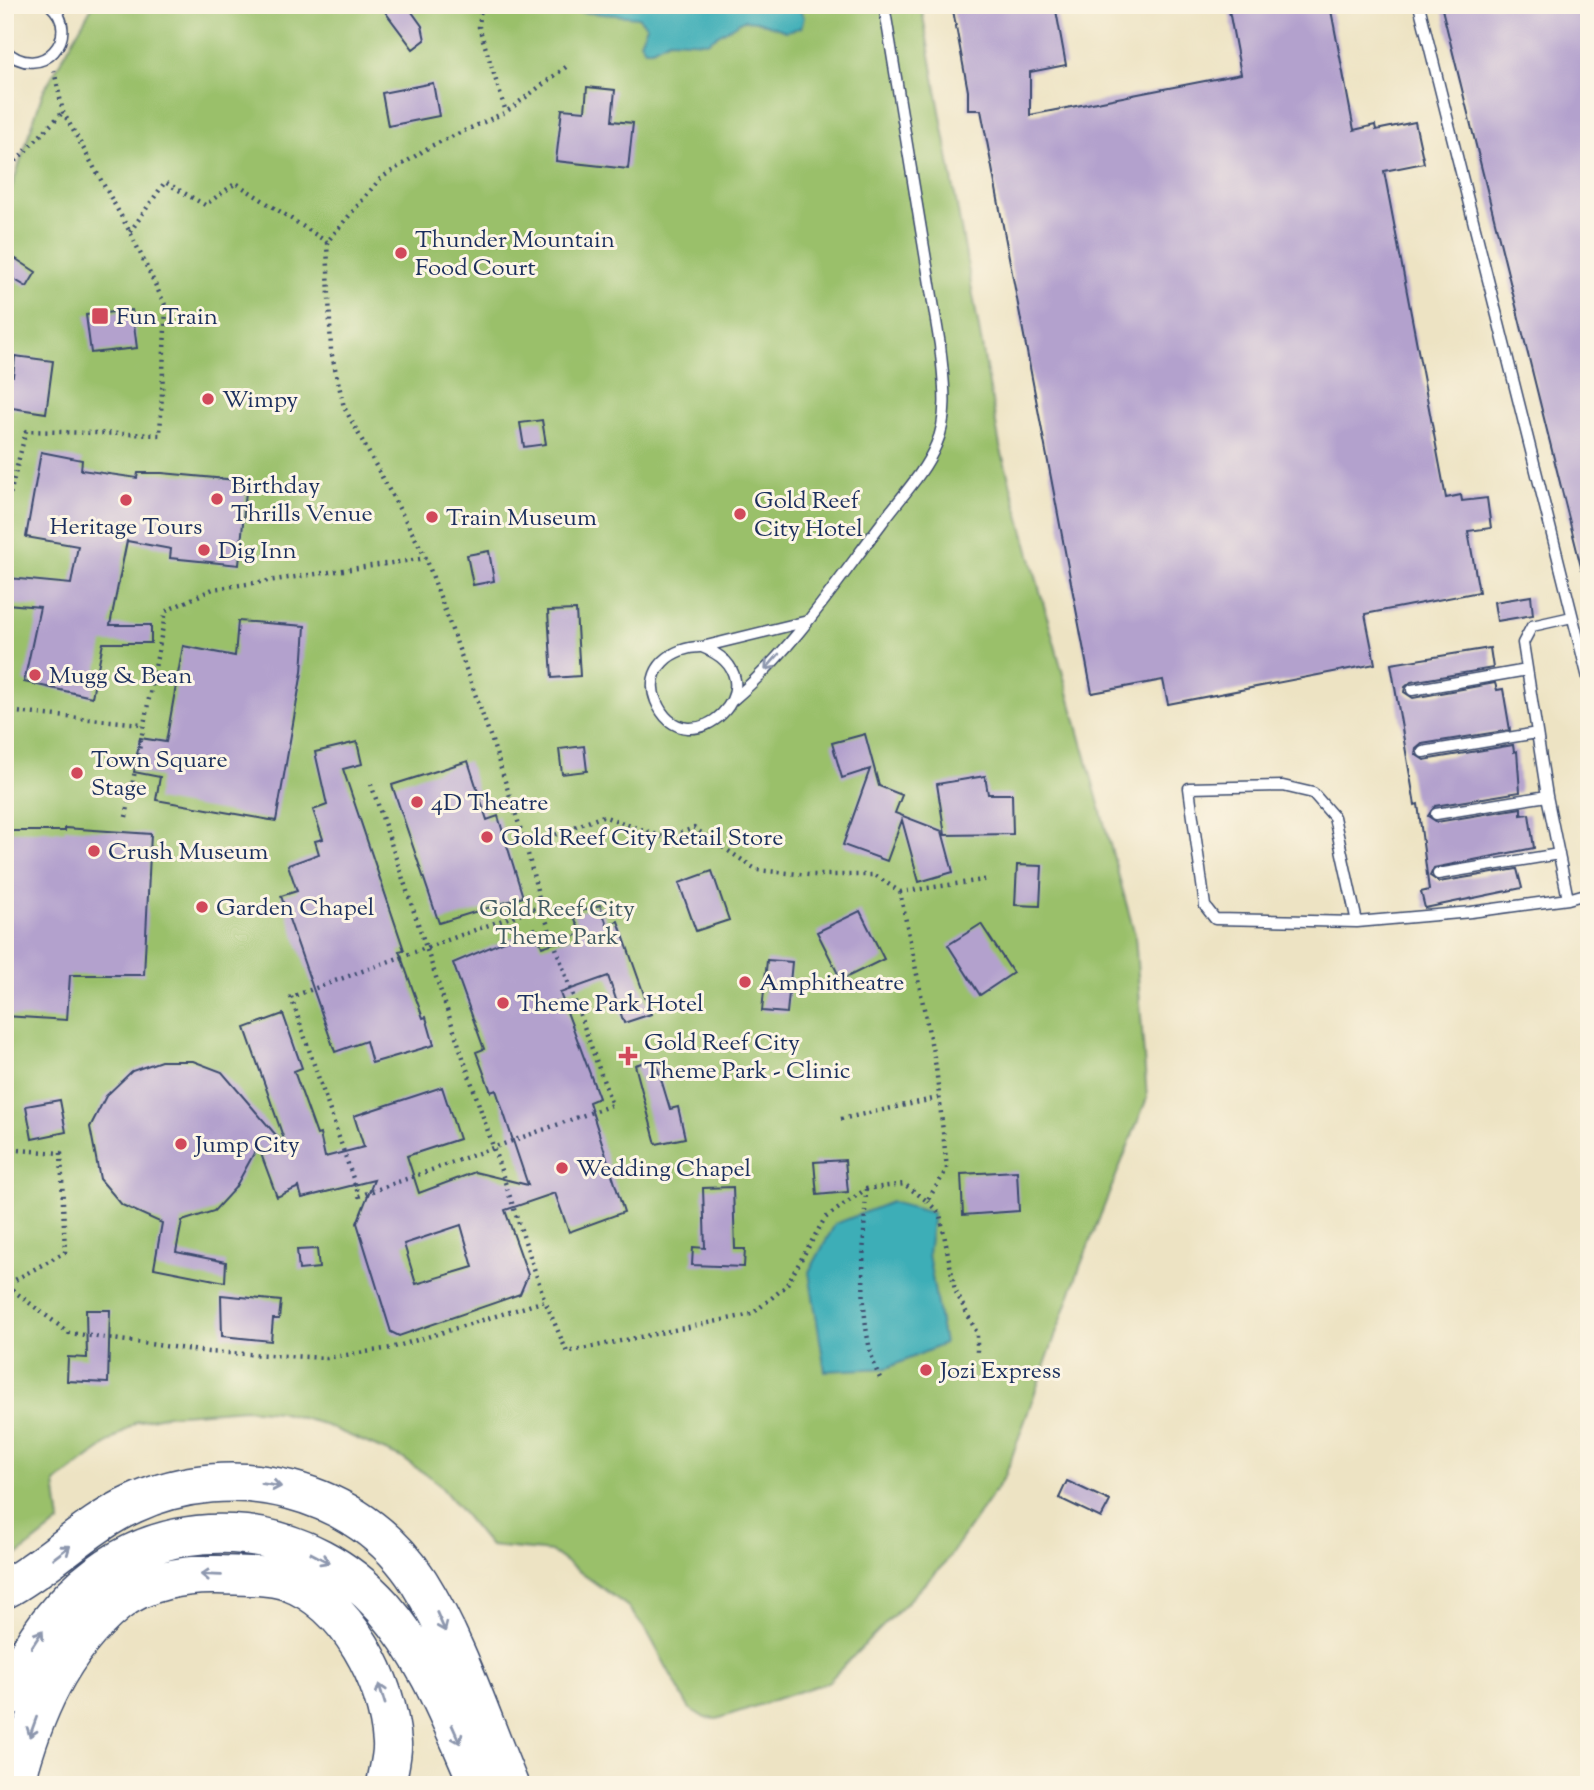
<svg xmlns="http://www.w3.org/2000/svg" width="1594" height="1790" font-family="'Sorts Mill Goudy',serif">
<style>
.green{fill:#9ac06b;stroke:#5a7864;stroke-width:2}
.water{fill:#3daeb7;stroke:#2c6e8a;stroke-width:2}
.building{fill:#b3a1cd;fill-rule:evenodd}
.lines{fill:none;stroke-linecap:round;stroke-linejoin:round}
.service-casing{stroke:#3a4a6d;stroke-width:13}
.motorway-casing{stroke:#3a4a6d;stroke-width:41}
.path{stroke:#3a4a6d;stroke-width:4.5;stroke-dasharray:2 5;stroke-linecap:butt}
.service{stroke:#fff;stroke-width:10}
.motorway{stroke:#fff;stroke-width:38}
.oneway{stroke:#8d97ae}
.poi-dot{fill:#d1495b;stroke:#fcf5e5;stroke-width:2.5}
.labels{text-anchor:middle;stroke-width:6;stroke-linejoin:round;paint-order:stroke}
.poi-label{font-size:24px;fill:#1b2f5e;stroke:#fcf5e5;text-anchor:start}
.park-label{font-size:24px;fill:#415a62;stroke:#fcf5e5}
</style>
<rect width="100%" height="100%" fill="#fcf5e5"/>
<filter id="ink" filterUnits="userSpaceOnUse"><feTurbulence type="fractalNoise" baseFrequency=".0143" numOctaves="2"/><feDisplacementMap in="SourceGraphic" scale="14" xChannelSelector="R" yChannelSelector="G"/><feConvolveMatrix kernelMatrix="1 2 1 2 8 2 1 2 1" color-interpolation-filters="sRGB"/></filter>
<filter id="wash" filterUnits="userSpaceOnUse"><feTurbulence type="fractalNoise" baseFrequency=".00686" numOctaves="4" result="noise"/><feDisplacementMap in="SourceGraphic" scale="28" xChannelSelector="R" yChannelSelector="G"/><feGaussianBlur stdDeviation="1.57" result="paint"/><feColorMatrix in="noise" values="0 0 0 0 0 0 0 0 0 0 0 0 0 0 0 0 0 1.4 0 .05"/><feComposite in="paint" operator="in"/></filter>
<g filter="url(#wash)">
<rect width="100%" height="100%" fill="#ede3c3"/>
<path class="green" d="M93,5H921L1000,446L1135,935L1147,1098L1080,1267L1005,1476L945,1563L828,1682L717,1719L705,1718L689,1708L648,1633L627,1606L552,1552L490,1546L437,1482L402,1458L320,1423L279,1412L245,1409L168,1415L136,1422L55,1483L60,1522L5,1565V208L43,92Z"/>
<path class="water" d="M543,5H796L804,17L801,28L786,31L757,21L743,20L707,42L669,40L652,49H645L640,42L647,26L638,17L567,11L550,17L549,9Z
M891,1202L933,1213L928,1254L944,1344L887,1368L825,1371L809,1272L835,1224Z"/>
<g id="blocks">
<path class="building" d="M380,5H407L422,26L425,40L413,49Z
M952,5H1055L1066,65L1030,72V115L1241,74L1228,5H1330L1354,130L1375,125L1376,130L1415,122L1424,163L1384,171L1446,498L1461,495L1462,501L1487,498L1491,528L1468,531L1479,592L1365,614L1375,664L1168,704L1163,680L1092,693L981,110H968V91Z
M1441,5H1589V570L1582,571Z
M433,83L439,116L388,126L382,93Z
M587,87L615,90L612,121L633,123L628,169L556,161L562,109L585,111Z
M13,257L36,272L27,287L5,274Z
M132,310L137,348L91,353L86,315Z
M15,356L53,361L46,413L5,407V375L13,376Z
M542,420L546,444L524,447L520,423Z
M41,452L82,460L81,470L137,478L138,473H162L247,481L239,565L170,558L171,549L127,541L110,625H151V643H103L92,697L24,682L40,607L7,604L9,578L71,584L78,546L26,537Z
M489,551L494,581L473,585L467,555Z
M1531,596L1533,615L1497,621L1494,602Z
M576,610L580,676L552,678L548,611Z
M238,621L305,626L302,672L276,821L156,800L160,777L134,772L140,738L166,742L183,646L235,656Z
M1490,648L1493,668L1411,682L1405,687L1404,692L1413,698L1495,683L1497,690L1503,689L1510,730L1422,744L1416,749L1415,754L1424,760L1513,745L1514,752L1517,751L1520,792L1435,806L1428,816L1437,822L1521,808V815L1529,814L1534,848L1434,868L1430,876L1439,882L1517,869L1522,888L1425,908L1421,892L1429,890L1418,804L1415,805L1391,664Z
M865,734L879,786L902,795L895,813L942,831L953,872L919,882L902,820L887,861L843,845L870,769L842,778L832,743Z
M357,742L362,764L343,769L404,950L399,951L423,1018L426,1017L434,1045L372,1063L366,1041L335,1052L281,896L297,891L288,865L319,854L315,841L323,839L313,810L327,805L315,752Z
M584,746L587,771L562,774L559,749Z
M468,761L487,820L498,816L523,897L439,923L392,785Z
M985,776L988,794H1012L1013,834L945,835L937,784Z
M65,828L151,834L144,975H70L67,1020L5,1016V831H65Z
M1017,865L1042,866L1040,906L1015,905Z
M712,871L729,920L696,931L679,883Z
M600,905L607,925L618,921L651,1014L624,1023L608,976L560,993L599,1098L589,1102L624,1212L569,1232L555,1193L505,1210L528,1275L520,1294L399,1336L391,1332L357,1223L374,1180L302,1198L299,1187L277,1197L258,1146L235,1188L214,1211L182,1221L176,1252L226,1262L225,1282L154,1268L162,1223L122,1205L100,1179L90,1127L106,1096L132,1071L161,1061H193L222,1072L287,1148L245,1028L283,1014L302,1068L294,1071L317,1135L320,1134L325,1157L364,1147L354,1116L442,1087L459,1139L407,1156L419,1193L475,1172L528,1185L496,1090L491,1092L476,1052L484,1049L453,963L535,928L542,947L581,934L573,914ZM461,1225L473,1267L416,1284L404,1244Z
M860,911L884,959L841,980L817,932Z
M981,924L1013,973L980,995L948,945Z
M767,960L792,962L787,1013L762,1011Z
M655,1059L670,1109L678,1107L685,1138L656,1144L635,1065Z
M60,1100L66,1132L32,1139L26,1106Z
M845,1160L848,1192L817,1195L814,1162Z
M1017,1171L1019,1211L963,1215L961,1174Z
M733,1187L735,1249H745L744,1267L692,1265L693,1247L705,1248L703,1188Z
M317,1249L319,1268L299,1270L297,1250Z
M221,1295L281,1301L279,1319H273L271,1341L222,1336Z
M86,1310H110L108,1383L67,1381L68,1357L87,1358Z
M1067,1481L1110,1501L1101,1518L1059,1498Z"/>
</g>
</g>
<g filter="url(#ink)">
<use href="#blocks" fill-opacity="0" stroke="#3a4a6d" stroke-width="2"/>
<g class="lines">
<g class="service-casing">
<path id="service" d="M1419,5L1589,682
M5,11L11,5
M5,50C41,85 84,34 50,5
M702,647C787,680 686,774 656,701C643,669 673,646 702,647L808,621
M1412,690L1527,670
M733,700C792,650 835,585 881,524C899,499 924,474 936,445C950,414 943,377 940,345L884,5
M1423,752L1537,733
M1436,814L1547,796
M1438,874L1559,854
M1568,899L1547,796L1523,643L1532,626L1572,617
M1357,922L1334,817L1313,793L1283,786L1189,788L1205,906L1215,919L1357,922L1471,912L1568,899L1589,893"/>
</g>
<g class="motorway-casing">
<path id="motorway" d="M5,1589C50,1565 86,1525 133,1504C232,1458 359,1487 419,1582C458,1644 481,1718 509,1785
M5,1699C48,1598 128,1523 245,1535C299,1541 347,1567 383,1607C428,1658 452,1724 479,1785
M15,1785C33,1715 60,1650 117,1603C144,1581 185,1574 218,1575C239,1576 267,1574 287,1581C348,1603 388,1681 392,1743C393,1756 388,1771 386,1785"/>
</g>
<path class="path" d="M481,5L479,27L506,112
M5,178L7,170L63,112
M130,232L165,182L205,205L236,183L327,242
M5,514L26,431L160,435L166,307L130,232L63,112L54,70
M5,711L142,724
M371,784L545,1301
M126,817L166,611L213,589L426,558
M900,892L990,879
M541,906L291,997L359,1196L612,1105L541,906L526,846L492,741L426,558L344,407L331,351L327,242L381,178L431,146L506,112L566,67
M5,1109L6,1075
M841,1119L938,1098
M5,1149L61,1153L65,1252L6,1285L69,1333L208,1352L327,1358L391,1348L545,1301L567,1352L752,1314L786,1286L825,1218L866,1189L904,1184L927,1201L947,1169L936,1067L900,892L875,875H809L757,870L694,828L666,838L603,816L526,846
M866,1189C864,1242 856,1331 880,1378
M927,1201L940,1214L955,1290L977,1333V1352"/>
<use href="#service" class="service"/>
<use href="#motorway" class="motorway"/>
</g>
<defs><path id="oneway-shaft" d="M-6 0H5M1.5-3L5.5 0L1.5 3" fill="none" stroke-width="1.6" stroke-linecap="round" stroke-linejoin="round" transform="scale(1.75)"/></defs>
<g class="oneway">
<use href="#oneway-shaft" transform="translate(772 662) rotate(131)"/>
<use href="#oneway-shaft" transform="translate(271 1485) rotate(9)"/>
<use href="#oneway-shaft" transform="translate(62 1552) rotate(-37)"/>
<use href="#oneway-shaft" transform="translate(320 1558) rotate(28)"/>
<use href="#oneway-shaft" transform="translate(211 1575) rotate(-178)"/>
<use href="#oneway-shaft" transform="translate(441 1622) rotate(66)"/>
<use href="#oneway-shaft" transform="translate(37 1639) rotate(-57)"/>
<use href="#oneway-shaft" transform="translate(382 1694) rotate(-107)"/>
<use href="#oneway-shaft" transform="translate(33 1727) rotate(110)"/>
<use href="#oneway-shaft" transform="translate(456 1734) rotate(66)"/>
</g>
</g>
<g class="poi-dot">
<circle cx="401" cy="253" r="7"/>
<rect x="91" y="307" width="18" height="18" rx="3.5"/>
<circle cx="208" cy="399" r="7"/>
<circle cx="217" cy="499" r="7"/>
<circle cx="126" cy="500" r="7"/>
<circle cx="740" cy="514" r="7"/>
<circle cx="432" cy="517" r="7"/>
<circle cx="204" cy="550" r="7"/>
<circle cx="35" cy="675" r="7"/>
<circle cx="77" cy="773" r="7"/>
<circle cx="417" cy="802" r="7"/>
<circle cx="487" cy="837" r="7"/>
<circle cx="94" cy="851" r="7"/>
<circle cx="202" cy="907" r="7"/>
<circle cx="745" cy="982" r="7"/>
<circle cx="503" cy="1003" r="7"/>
<path d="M624.5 1045.5h7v7h7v7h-7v7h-7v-7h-7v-7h7z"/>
<circle cx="181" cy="1144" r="7"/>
<circle cx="562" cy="1168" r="7"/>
<circle cx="926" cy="1370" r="7"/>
</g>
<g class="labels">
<g class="poi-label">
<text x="415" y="247">Thunder Mountain<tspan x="415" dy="28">Food Court</tspan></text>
<text x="116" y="324">Fun Train</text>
<text x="222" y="407">Wimpy</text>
<text x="231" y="493">Birthday<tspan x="231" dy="28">Thrills Venue</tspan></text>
<text x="754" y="508">Gold Reef<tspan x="754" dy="28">City Hotel</tspan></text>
<text x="446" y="525">Train Museum</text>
<text x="126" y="534" text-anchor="middle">Heritage Tours</text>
<text x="218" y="558">Dig Inn</text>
<text x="49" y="683">Mugg &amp; Bean</text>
<text x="91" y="767">Town Square<tspan x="91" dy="28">Stage</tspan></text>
<text x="431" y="810">4D Theatre</text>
<text x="501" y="845">Gold Reef City Retail Store</text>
<text x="108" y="859">Crush Museum</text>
<text x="216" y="915">Garden Chapel</text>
<text x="759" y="990">Amphitheatre</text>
<text x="517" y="1011">Theme Park Hotel</text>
<text x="644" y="1050">Gold Reef City<tspan x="644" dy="28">Theme Park - Clinic</tspan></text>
<text x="195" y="1152">Jump City</text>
<text x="576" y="1176">Wedding Chapel</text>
<text x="940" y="1378">Jozi Express</text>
</g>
<g class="park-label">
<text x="557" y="916">Gold Reef City<tspan x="557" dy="28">Theme Park</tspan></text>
</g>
</g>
<rect width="1594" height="1790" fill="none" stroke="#fcf5e5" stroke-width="28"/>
</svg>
